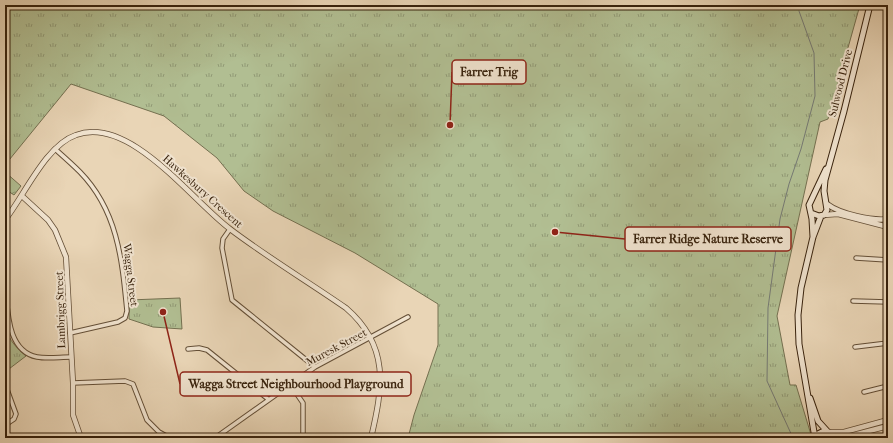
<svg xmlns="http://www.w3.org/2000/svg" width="893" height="443" font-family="'IM FELL French Canon',serif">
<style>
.forest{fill:url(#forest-crowns);stroke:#747050}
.park{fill:url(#park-tufts);stroke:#747050}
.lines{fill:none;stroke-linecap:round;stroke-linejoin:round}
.stream{stroke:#757a75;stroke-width:1}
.minor-casing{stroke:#644f37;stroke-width:5.5}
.tertiary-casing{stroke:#644f37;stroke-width:6}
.secondary-casing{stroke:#38220d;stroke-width:7}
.minor{stroke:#f1e4d0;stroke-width:3.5}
.tertiary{stroke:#f1e4d0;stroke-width:4.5}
.secondary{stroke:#f1e4d0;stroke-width:5}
.labels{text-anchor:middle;stroke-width:4;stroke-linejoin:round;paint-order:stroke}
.street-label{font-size:11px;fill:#38220d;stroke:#f1e4d0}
.leader{fill:none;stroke:#8f2418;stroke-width:1.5}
.callout-dot{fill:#8f2418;stroke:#f1e4d0;stroke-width:1.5}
.callout{fill:#f1e4d0;stroke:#8f2418;stroke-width:1.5}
.callout-label{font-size:12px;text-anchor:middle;font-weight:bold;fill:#38220d}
</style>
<defs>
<pattern id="forest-crowns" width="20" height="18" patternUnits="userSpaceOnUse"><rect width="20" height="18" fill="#b1be92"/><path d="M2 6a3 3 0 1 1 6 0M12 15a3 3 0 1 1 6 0" fill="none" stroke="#919a76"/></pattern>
<pattern id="park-tufts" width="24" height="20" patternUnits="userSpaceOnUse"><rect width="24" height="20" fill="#b1be92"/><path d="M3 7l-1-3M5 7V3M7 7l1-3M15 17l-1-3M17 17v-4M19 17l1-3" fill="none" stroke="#919a76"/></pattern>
</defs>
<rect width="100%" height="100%" fill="#e9d5b6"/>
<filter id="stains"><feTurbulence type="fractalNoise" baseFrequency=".005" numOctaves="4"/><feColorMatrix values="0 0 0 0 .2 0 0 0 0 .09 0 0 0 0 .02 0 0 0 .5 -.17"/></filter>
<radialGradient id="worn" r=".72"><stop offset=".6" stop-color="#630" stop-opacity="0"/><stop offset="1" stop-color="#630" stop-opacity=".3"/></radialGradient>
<path class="forest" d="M5,172L21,186L14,195L5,189Z"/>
<path class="park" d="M5,5H860L828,119L820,122L777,316L790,385H796L812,438H408L414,415L438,345V304L355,253L273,211L244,191L217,158L164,116L71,84L5,165Z
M180,298L182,329L153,327L129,319V300Z
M6,328C9,341 17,348 26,356L5,372Z"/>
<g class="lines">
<path class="stream" d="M793,438L767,381L768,308L780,219L789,184L801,149L815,96L814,53L799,11"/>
<g class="minor-casing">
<path id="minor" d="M55,149C64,157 72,164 80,172C118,211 122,260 127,311L125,318L118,322L70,333
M230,229L223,239L222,248L232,300L315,367
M856,258L888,260
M5,285C8,308 6,351 37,357C47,359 60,357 71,357
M853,301L888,302
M855,347L888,343
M188,349L199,348L207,350L268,399
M73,383L125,381L133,384L147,420L159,432L170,438
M5,384L16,414L14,419L5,425
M290,384L303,403V438
M864,392L888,386
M215,438L315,367L408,317"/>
</g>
<g class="tertiary-casing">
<path id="tertiary" d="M22,196L48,220L55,230L66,257L73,383V415L81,438
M827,204C840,214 872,221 888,219
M824,215L838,214L888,227
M5,220C24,196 46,145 76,135C130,115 192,201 230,229C267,257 307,281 346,308C390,346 383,387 371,438
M829,432H844L888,420
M842,438L888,426"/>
</g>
<g class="secondary-casing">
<path id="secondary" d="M811,213L819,216L824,215L827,210L824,191L825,180L844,111L870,5
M813,237L812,219L809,205L826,169
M810,398L818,421L828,432
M815,438L799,344L798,315L801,288L813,237L821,216
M816,438L818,434L824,431L830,433L833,438"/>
</g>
<use href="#minor" class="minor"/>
<use href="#tertiary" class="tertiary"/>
<use href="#secondary" class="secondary"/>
</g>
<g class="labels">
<g class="street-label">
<text transform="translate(840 83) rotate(-76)" y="4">Sulwood Drive</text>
<text transform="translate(203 191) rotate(42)" y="4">Hawkesbury Crescent</text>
<text transform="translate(131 275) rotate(83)" y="4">Wagga Street</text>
<text transform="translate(60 310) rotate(-92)" y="4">Lambrigg Street</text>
<text transform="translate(336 347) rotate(-28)" y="4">Muresk Street</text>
</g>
</g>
<path class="leader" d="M450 125L452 72M555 232L625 239M163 312L180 384"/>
<g class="callout-dot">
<circle cx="450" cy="125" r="4"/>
<circle cx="555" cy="232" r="4"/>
<circle cx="163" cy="312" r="4"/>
</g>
<g class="callout">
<rect x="452" y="60" width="74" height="24" rx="4"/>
<rect x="625" y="227" width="166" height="24" rx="4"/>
<rect x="180" y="372" width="231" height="24" rx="4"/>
</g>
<g class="callout-label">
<text x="489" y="76">Farrer Trig</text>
<text x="708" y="243">Farrer Ridge Nature Reserve</text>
<text x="296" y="388">Wagga Street Neighbourhood Playground</text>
</g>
<rect width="893" height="443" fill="none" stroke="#e9d5b6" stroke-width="20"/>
<rect x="6" y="6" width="881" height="431" fill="none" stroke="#38220d" stroke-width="2"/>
<rect x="10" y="10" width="873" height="423" fill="none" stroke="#38220d"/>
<rect width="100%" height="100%" filter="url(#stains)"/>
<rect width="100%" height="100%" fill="url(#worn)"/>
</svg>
